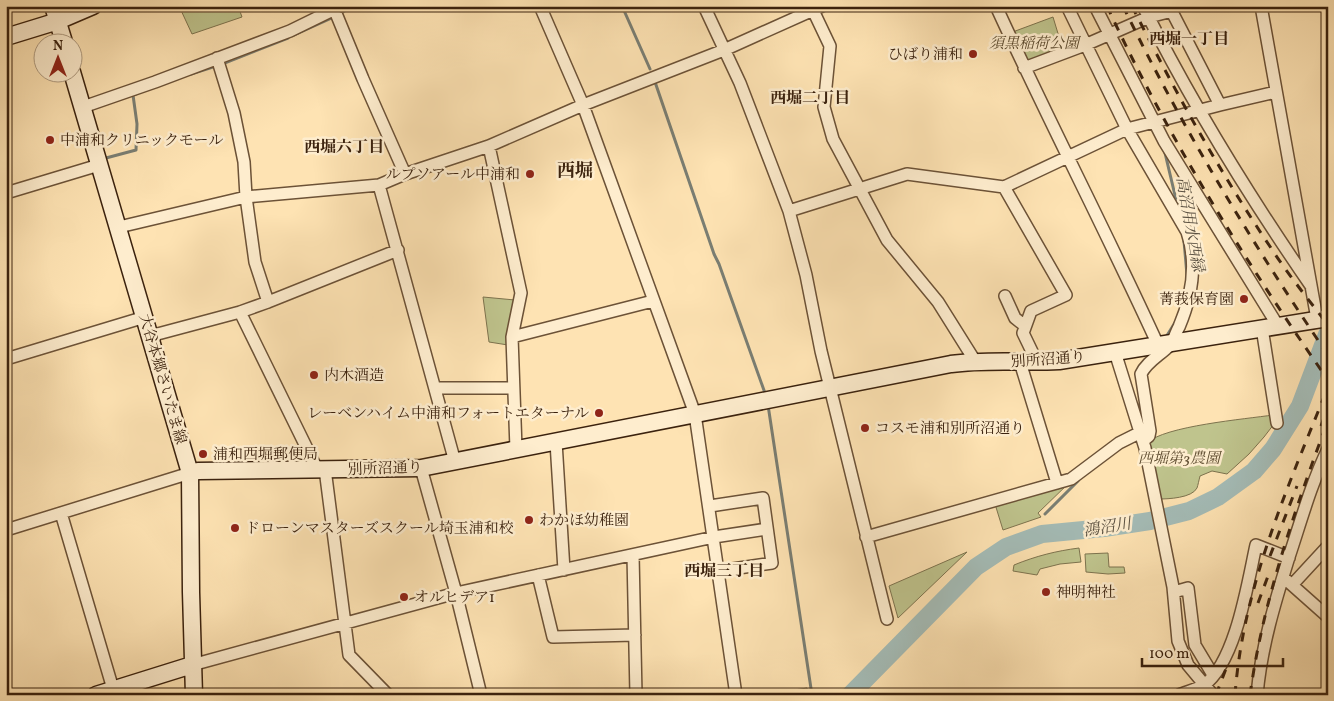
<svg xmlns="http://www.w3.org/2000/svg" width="1334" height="701" font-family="Vollkorn,'Noto Serif JP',serif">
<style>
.green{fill:#bfc48d;stroke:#7d734e}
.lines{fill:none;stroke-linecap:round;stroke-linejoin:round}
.stream{stroke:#7a7e73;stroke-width:3}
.river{stroke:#a4bcb7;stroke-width:18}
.street-casing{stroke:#6c5237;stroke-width:14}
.secondary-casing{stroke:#3b220e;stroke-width:19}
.street{stroke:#feedce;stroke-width:11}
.secondary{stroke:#feedce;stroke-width:16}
.rail{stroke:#3b220e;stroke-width:3;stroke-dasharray:9 9;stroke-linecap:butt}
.poi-dot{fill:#8f2418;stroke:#feedce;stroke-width:2}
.labels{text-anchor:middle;stroke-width:5;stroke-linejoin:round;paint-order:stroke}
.park-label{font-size:15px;font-style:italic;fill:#5c4a2e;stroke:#feedce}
.poi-label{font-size:15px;fill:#3b220e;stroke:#feedce;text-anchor:start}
.street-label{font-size:15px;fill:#3b220e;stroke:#feedce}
.neighbourhood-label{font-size:16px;font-weight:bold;fill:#3b220e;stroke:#feedce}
.water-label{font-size:16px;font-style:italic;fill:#5a5041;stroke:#feedce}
.quarter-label{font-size:18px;font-weight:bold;fill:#3b220e;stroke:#feedce}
</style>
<rect width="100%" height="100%" fill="#fee3b3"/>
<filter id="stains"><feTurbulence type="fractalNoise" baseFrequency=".004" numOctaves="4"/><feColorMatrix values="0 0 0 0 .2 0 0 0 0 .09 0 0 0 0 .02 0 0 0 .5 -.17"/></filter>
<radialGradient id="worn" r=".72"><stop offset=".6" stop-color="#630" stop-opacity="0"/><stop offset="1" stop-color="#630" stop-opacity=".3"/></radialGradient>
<path class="green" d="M179,6H238L242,17L192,34Z
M1053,17L1063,50L1024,68L1010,33Z
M483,297L515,300L508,345L489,342Z
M1273,415L1274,424L1264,437L1249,454L1227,474L1212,471L1200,476C1199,480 1198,485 1197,488C1192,498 1168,499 1159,499L1147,443C1164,426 1246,419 1273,415Z
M1070,482L1038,513L1041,517L1003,530L995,504Z
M1079,548L1081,562L1060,564L1040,569L1037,575L1013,571L1014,565C1036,556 1056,551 1079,548Z
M967,552L898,618L889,586Z
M1108,553L1109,567H1124L1125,573L1108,574L1086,572L1085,554Z
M807,688L808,695H762Z"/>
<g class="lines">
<path class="stream" d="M622,6L650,69
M339,14L354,6
M294,35L334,17
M222,64L288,38
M191,74L216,66
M654,79L714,254L719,264L766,396
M1165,153L1178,208
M106,158L136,150L137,124L133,95L136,94
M1184,241L1187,275
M1166,337L1176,321
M768,405L812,695
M1045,514L1078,481"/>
<path class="river" d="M850,695L976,567L1006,547L1042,534L1104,528L1150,521L1189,511L1218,497L1254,471L1273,449L1300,406L1328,332"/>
<g class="street-casing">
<path id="street" d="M333,6L363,79L405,174
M540,6L583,105L695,414L736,695
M704,6L740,83L789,211L806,275L821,351L887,619
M811,6L830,46L824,107L833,139L887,240L938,302L975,361
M996,6C1048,120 1106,231 1158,345
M1067,6L1127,129L1187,232C1198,264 1192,296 1179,327C1176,332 1174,340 1171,344C1161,355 1147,361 1141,374L1150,431L1149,436L1143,441
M1095,6L1164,141L1278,326
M1143,6C1192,104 1249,196 1311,286
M1169,6L1220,105L1276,92
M1261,6L1317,319
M217,58L234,113L244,162L246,197L255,262L268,302
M1024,68L1085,45L1149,17L1172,11
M83,107L155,82L290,31L341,6
M489,146L521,293L512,337L516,449
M1004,187L1127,129L1220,105
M6,193L99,165
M789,211L907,174L1004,187L1066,295L1031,311L1023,333L1037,362
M119,227L246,197L379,185
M1005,296L1015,318L1025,326
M240,312L317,469
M1262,328L1277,423
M150,336L240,312L268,302L398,250
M512,337L653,301
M1115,352L1145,448L1173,587L1178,641L1188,665L1213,695
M6,359L145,317
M1020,362L1057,483
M435,388H513
M556,442L564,570
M455,462L379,185L405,174L489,146L583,105L724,50L822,6
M421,468L456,593L481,695
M325,469L349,655L388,695
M710,506L763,498L772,563L719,571
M61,513L113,689
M6,530L190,473
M866,537L1071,479L1119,443L1141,432
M633,555L636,695
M538,575L553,637L635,635
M1283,577L1328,617
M1292,585L1328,546
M1174,592L1188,588L1195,645L1213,675
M192,665L456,593L714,537L767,529
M1179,695C1186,692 1197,689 1204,685C1236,662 1248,581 1256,545L1289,558
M1257,695C1261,648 1275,602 1289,557C1301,521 1311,484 1328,449
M1327,695L1328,694"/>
</g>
<g class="secondary-casing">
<path id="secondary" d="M53,6L64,42
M6,37L58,21L93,6
M72,72L190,473L191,592L194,695
M190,473L198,471L421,468L951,364C987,359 1023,363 1059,361L1328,318
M96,695L192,665"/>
</g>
<use href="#street" class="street"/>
<use href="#secondary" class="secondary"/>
<path class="rail" d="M1107,6C1168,138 1245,261 1328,380
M1123,6C1182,128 1252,243 1328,355
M1132,6C1173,88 1218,169 1269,245C1287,273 1308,299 1328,325
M1321,426L1328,407
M1270,556L1297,486
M1258,603L1268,576
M1216,695L1227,666
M1235,695C1243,586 1288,487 1328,387
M1250,695C1263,600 1295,510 1328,420"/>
</g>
<g class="poi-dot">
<circle cx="973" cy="54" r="5"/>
<circle cx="50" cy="140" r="5"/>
<circle cx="530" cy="174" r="5"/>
<circle cx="1244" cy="299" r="5"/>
<circle cx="314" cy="375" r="5"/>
<circle cx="599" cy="413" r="5"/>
<circle cx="865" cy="428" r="5"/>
<circle cx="203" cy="454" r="5"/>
<circle cx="529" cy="520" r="5"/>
<circle cx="235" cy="528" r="5"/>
<circle cx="1046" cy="592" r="5"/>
<circle cx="404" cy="597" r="5"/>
</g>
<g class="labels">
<g class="park-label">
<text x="1034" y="48">須黒稲荷公園</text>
<text x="1179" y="463">西堀第3農園</text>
</g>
<g class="poi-label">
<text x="963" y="59" text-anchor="end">ひばり浦和</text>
<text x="60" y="145">中浦和クリニックモール</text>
<text x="520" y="179" text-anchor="end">ルプソアール中浦和</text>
<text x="1234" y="304" text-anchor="end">菁莪保育園</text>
<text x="324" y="380">内木酒造</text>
<text x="589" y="418" text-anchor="end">レーベンハイム中浦和フォートエターナル</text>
<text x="875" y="433">コスモ浦和別所沼通り</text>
<text x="213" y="459">浦和西堀郵便局</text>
<text x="539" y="525">わかほ幼稚園</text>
<text x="245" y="533">ドローンマスターズスクール埼玉浦和校</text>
<text x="1056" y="597">神明神社</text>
<text x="414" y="602">オルヒデア1</text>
</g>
<g class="street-label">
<text transform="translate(1048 359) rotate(-4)" y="5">別所沼通り</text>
<text transform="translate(163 379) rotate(74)" y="5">大谷本郷さいたま線</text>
<text transform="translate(385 468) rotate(-2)" y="5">別所沼通り</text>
</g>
<g class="neighbourhood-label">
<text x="1189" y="44">西堀一丁目</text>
<text x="810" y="103">西堀二丁目</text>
<text x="344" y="152">西堀六丁目</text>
<text x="724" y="576">西堀三丁目</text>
</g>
<g class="water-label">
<text transform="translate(1191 224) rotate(80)" y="6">高沼用水西縁</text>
<text transform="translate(1107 526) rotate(-9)" y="6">鴻沼川</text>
</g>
<g class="quarter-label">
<text x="575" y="176">西堀</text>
</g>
</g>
<rect width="1334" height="701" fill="none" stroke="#fee3b3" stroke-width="25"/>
<rect x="8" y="8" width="1319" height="686" fill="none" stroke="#3b220e" stroke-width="2.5"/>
<rect x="12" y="12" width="1309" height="676" fill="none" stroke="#3b220e"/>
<g transform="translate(58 58)"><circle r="24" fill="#feedce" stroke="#b09c81"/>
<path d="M0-4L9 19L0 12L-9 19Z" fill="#8f2418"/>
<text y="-8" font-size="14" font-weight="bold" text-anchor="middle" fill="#3b220e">N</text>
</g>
<path d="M1142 658v8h141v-8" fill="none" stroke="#3b220e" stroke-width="2.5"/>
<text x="1149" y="658" font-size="15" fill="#3b220e" stroke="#feedce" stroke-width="4" paint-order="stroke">100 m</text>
<rect width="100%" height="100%" filter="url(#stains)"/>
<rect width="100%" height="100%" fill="url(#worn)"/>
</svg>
